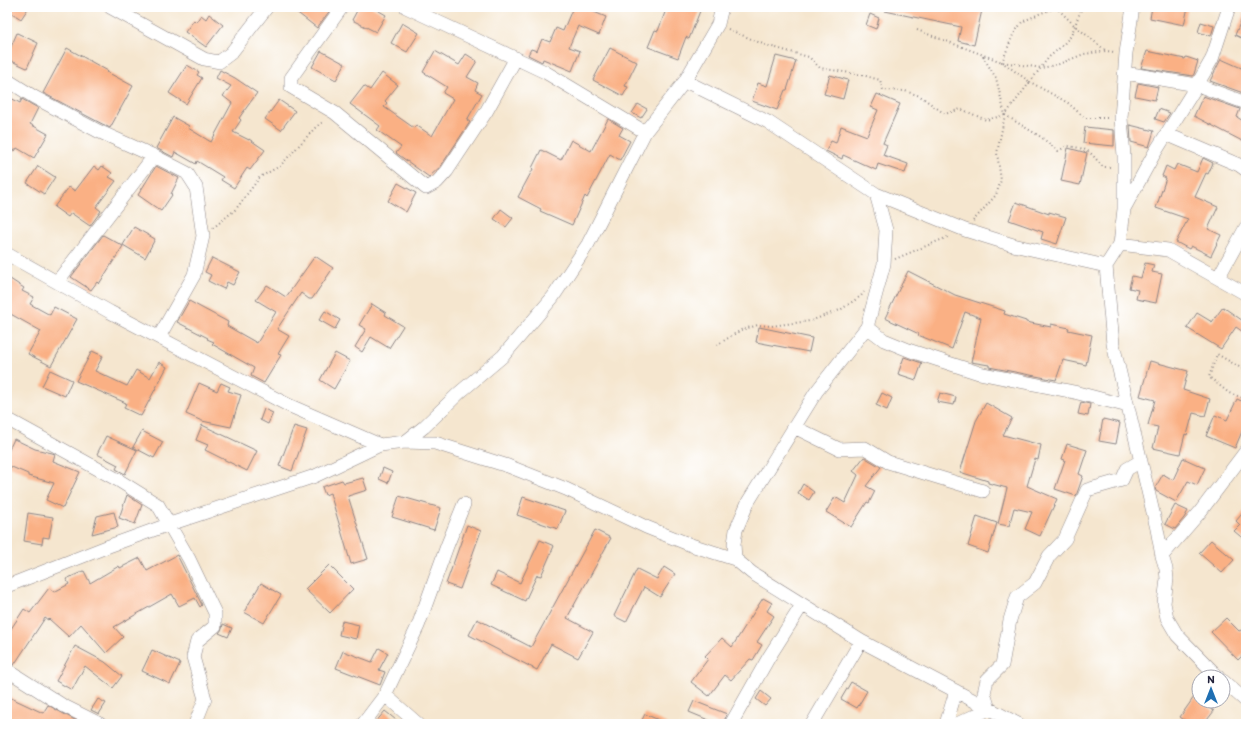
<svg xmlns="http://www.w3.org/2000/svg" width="1253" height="731" font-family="Itim,sans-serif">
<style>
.building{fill:#fab084}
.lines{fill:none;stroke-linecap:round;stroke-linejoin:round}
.minor-casing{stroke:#8c8485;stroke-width:14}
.path{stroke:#8c8485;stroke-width:2;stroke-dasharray:1 3;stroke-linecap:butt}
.minor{stroke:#fff;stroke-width:13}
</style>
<rect width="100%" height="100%" fill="#fff"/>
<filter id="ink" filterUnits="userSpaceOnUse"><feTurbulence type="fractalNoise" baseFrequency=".025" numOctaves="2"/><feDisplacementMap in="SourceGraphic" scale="8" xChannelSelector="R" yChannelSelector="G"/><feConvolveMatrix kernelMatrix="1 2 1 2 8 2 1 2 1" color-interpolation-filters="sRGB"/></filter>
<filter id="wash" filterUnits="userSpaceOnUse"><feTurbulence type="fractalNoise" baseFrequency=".012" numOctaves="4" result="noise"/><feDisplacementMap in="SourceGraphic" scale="16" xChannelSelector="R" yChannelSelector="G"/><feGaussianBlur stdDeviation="0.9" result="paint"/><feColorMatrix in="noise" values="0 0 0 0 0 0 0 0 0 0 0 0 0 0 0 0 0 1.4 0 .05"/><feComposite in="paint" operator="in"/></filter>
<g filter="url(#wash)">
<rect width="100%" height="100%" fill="#f5e6cf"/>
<g id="blocks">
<path class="building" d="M7,7H29L21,19L7,10Z
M290,7H328L331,9L317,28Z
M359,7H372L386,15L376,32L352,20Z
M573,7H582L606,17L599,35L578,26L569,47L580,51L572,71L543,59L542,62L528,55L531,49L537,51L542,39L550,42L556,28L563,31Z
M667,7H688L700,11L689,39L686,37L678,58L648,47L655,30L658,31Z
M886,7H953L966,10V7H968L982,10L974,45L958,41L961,27L885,11Z
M1152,7H1188L1184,25L1150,18Z
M1246,9V40L1235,35Z
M209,14L223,25L206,47L185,32L194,20L196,22L201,15L206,19Z
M870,14L879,18L876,29L866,25Z
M1201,22L1214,26L1211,36L1198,32Z
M402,23L419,33L407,52L391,43Z
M17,33L38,43L27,68L7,59V56Z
M67,48L108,71L107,72L133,86L110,128L43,93Z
M610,48L637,62L625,86L628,87L623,96L593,80Z
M321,51L345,64L336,80L312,67Z
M435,51L459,65L466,54L477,61L467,77L478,83L475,90L482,94L467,120L470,122L441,166L429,177L396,153L401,147L377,130L380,126L350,104L364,86L370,90L382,73L398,85L385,101L387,103L384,107L414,128L416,125L432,136L453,99L443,93L447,87L423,72Z
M1147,51L1185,59L1186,57L1198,61L1194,74L1193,76L1141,68Z
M776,56L796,61L787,90H785L777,110L752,101L758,83L767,86Z
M1221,59L1246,70V94L1210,81Z
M187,65L199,72L197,75L202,78L186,104L169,93Z
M220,70L235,78L257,93L239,118L241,120L233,132L249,140V139L265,150L250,170L247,168L234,188L221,180L223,177L197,161L196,164L175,152L173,157L156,148L173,117L189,126L188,128L211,142L232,103L223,96L231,86L216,78Z
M830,75L848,80L843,99L824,94Z
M1138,83L1158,87L1155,100L1135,96Z
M877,94L900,104L883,143L887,145L883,155L908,164L905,173L878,164L876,170L843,155L842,159L826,151L831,141L836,143L841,126L867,136L878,110L871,107Z
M7,96L20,103L22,99L38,108L30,124L48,134L34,158L17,148L15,151L7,146Z
M1203,96L1240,109L1237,117L1246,123V143L1194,116Z
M279,100L295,111L281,130L265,119Z
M638,104L647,109L641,118L632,113Z
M1159,109L1170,113L1164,122L1155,119Z
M608,119L623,128L619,135L630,141L620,160L610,154L587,198L585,196L572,225L540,211L541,209L518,197L533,169L532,168L541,150L561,160L571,140L591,151Z
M1130,125L1154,131L1149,147L1131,142Z
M1085,127L1114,130V146L1083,143Z
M1068,148L1087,153L1080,185L1061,181Z
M1203,158L1213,163L1208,174L1206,173L1195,197L1218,207L1208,229L1221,235L1211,256L1191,246L1189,249L1176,242L1188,219L1156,208L1166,178L1162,176L1166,166L1174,170L1177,164L1197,172Z
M38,166L55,177L44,194L27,183Z
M94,166L99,170L102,166L112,173L109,177L116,181L96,207L101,211L90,226L71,213L68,217L54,207L69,187L75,191Z
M156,166L179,178L171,194L172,195L161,211L138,195Z
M398,183L416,193L406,212L388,201Z
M1016,202L1049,214V212L1066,217L1057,244L1041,239L1043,232L1009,220Z
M501,209L513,218L506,227L494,219Z
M134,227L155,239L145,258L123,245Z
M103,235L123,246L99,284L97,282L91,290L71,277Z
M315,256L333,268L312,299H309L301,293L277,329L289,336L278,354L281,355L264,383L251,376L254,368L212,344L214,342L207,339L208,338L177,322L189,301L228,322L227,326L257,343L276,312L256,300L267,285L286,297Z
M212,258L240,272L233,285L227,282L224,289L208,281L211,275L205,272Z
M1145,263L1154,265L1152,272L1162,274L1156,303L1136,299L1138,290L1129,288L1132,276L1141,278Z
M908,271L955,295L1005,311L1004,314L1026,321V322L1051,327V324L1069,328L1068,330L1092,335L1086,365L1063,360L1056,380L989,367V365L971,362L981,318L965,312L952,349L918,335L919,334L885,318Z
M7,277L24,288L22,291L34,297L30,304L50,315L54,307L77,319L51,366L28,354L41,331L7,312Z
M372,304L386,313L385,315L403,326L389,348L371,337L362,352L355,347L366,329L359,325Z
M1223,307L1246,323V334L1236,327L1221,349L1187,328L1197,313L1212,322Z
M325,311L340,320L335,329L319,320Z
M759,327L812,338L809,352L756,342Z
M92,351L103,356L95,371L127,386L136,370L150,378L159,362L167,367L141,416L124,408L126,403L76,381Z
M335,353L350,361L334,389L320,380Z
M904,357L922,363L916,380L898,374Z
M1150,361L1188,371L1183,390L1210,399L1205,416L1193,413L1187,435L1185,434L1180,454L1153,448L1158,427L1148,425L1155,400L1140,396Z
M50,370L72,380L65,396L42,386Z
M199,383L217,391L221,383L230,387L228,391L241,395L231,427L202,421L186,414Z
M882,393L892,398L887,410L876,405Z
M940,393L956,397L954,405L937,402Z
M1237,399L1246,403V422L1235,448L1206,436L1215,415L1227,420Z
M1081,402L1090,404L1088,416L1078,414Z
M986,403L1012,418L1003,435L1041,445L1038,460L1035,459L1027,486L1057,499L1040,536L1025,529L1032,512L1014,508L1009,526L998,524L1007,488L988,483V481L960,472L976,421Z
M264,409L273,413L268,424L260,420Z
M1103,419L1120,423L1116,444L1099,441Z
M202,425L257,451L247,471L205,450L208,445L196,440Z
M294,426L307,430L292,471L279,466Z
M142,431L163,442L154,458L133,447Z
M106,436L137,450L125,474L116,469L118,465L97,454Z
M14,439L35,449L52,453L55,454L53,461L80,472L63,508L46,500L54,483L28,476V474L7,465V454Z
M1067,444L1087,450L1079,474L1083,476L1076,496L1055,489L1065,460L1062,459Z
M864,457L881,467L866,486L875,491L869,503L867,502L851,527L826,512L835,497L845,503L858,475L853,471Z
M1183,458L1205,468L1197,485L1188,481L1176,502L1156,491L1155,488L1163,474L1173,480Z
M383,468L392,472L388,483L379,479Z
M363,478L367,490L348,496L368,559L351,564L330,493L325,495L322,487L342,480L344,483Z
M803,484L814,492L809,500L798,493Z
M127,495L142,505L135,524L119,518Z
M399,496L441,508L434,530L392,517Z
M523,497L565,511L558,529L517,515Z
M1175,505L1188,511L1184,518L1175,529L1165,524Z
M1246,509V541L1234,531L1240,525L1236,521Z
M114,512L118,527L92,534L97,516Z
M28,513L53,517L49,538L43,537L42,544L24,541Z
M977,516L997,523L988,553L968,546Z
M467,525L481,531L460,589L446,584Z
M595,530L611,538L567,618L593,632L578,658L551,644L537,670L469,635L477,619L531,647Z
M540,540L554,546L541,576L537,575L525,601L491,585L497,572L520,583Z
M1211,540L1234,560L1222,573L1199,553Z
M177,555L202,605L200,607L195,598L179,606L172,594L114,627L123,637L106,653L81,624L69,637L49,619L48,620L45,618L14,665L7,660V635L24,609L30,613L49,588L54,592L69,584L66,579L84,571L90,583L119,566L120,568L140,558L147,571Z
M329,565L353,589L330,613L305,589Z
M664,567L675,574L660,597L644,587L626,622L614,616L637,569L657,579Z
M261,583L281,595L264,623L244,612Z
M763,598L772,603L767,611L774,616L757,642L762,645L753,660L750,659L731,680L725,675L709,696L691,682L708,659L705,656L722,638L732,647Z
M1226,618L1239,631L1241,630L1246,635V652L1238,660L1211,632Z
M342,621L359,625L356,639L339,635Z
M223,624L232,628L228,637L219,633L222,629Z
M75,646L105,662L122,676L113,688L85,666L72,690L56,681Z
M379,648L388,653L379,670L385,672L380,685L336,668L343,651L372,662Z
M152,650L180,663L170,684L142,671Z
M851,682L867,691L857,708L841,699Z
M761,691L771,699L765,706L756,699Z
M7,696L43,713L48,705L82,724H7Z
M1194,697L1214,711L1204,724H1190L1180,717Z
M98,699L106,703L99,714L91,710Z
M694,701L727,714L723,724H718L689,712Z
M385,711L401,724H374Z
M645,714L668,724H640Z"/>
</g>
</g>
<g filter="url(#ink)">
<use href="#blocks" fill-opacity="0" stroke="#8c8485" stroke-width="1"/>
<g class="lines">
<g class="minor-casing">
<path id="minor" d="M110,7L204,59L219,62L231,53L267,7
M342,7L291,78V87L335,113L426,188L437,182L447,171L486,112L516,58
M406,7L545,72L645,132
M1133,7L1126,53L1121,118L1124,156V209L1120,244L1106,266L1113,344L1157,529L1162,556L1166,569L1167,579L1164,603L1167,618L1177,635L1218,677
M1125,73L1197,85L1212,59L1229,7
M7,80L34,97L98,131L154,156L187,173L196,187L203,236L194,275L159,337
M685,81L768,122L876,194L886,230L884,264L867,327L816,392L748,502L736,530L734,544L735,559
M1166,134L1239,165L1246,170
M876,194L965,230L1013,245L1106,266
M1125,207L1154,154L1197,85L1246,103
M1120,244L1168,250L1246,294
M7,254L110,312L288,405L380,445
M1218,278L1246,227
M57,282L154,156
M867,327L884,340L911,351L979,373L1074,392L1128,406
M7,419L118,480L158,505L189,559L215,613V626L197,641L193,657L205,699L195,724
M794,427L839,449L865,448L888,462L983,491
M405,442L435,443L508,466L566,489L646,527L691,545L735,559L752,573L861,641L1018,724
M1162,556L1200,512L1246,451
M7,586L109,546L170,524L315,476L380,445L405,442L424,427L459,393L503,356L553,297L588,244L645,132L685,81L718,24L722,7
M7,670L62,705L100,724
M1223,681L1246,701
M385,695L418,724
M363,724L385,695L418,626L447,546L464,504
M731,724L769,657L802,605
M812,724L861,641
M946,724L956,691
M957,724L989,709L984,693L987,680L1002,665L1010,620L1017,597L1035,583L1049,556L1065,539L1087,490L1122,480L1127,469L1141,461"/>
</g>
<path class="path" d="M1056,7L1074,25L1105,50
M1082,7L1071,36L1061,47L1049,57L1030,82L1068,103L1085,118H1110
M728,29L765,45L809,57L820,68L862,75L880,80L883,90L905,91L920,96L945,114L961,109L986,120L1005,115L996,78L982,55
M917,30L1002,62L1042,68L1059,64L1084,54L1106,51L1115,52
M1005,115L1041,137L1058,151L1067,146C1090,149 1088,150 1103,167H1112
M973,221L996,195L1001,180L997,153L1005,115L1030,82L1002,62L1013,35L1022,22L1041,13L1059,7
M213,228L236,209L260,177L280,166L315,128L324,121
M895,259L950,236
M717,345L741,330L758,325L771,326L810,321L840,310L861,296L864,292
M1246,371L1217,354L1209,377L1229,393L1246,399"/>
<use href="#minor" class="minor"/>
</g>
</g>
<rect width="1253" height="731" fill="none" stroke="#fff" stroke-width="24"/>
<g transform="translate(1211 689)"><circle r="19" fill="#ffffff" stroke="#a7a7b1"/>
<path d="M0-3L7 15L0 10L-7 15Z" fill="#1f6fb2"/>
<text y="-6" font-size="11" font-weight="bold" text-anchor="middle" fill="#22223b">N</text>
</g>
</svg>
